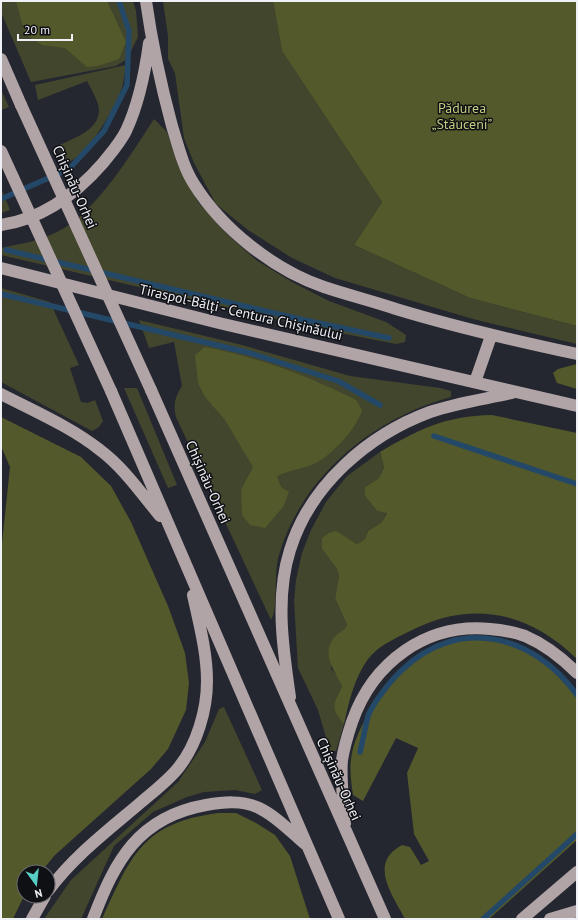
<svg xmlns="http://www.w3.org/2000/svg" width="578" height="920" font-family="'PT Sans',sans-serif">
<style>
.green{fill:#42462c}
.forest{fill:#53592a}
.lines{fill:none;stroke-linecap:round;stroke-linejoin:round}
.stream{stroke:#244868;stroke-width:5.5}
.highway{stroke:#b1a4a7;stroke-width:12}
.highway-bridge{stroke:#b1a4a7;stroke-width:12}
.labels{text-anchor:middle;stroke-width:3;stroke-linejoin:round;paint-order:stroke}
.park-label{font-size:14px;fill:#c2cd81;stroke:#0f1014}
.street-label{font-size:14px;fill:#f0f1f7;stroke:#0f1014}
</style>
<rect width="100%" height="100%" fill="#252730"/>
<path class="green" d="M1,1H133L136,11L138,37L127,59L116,66L31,82L1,12Z
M163,1H273L282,51L382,202L354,245L470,298L577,326V344L473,319L335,278L292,258L248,230L216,204L194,163L184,138L175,73L168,59V36Z
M126,65C124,75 124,84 120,93C112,112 87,157 66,163L58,146C73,138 99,131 99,110C99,102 91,89 87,81L38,100L35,85Z
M1,90L9,107L1,110Z
M154,119L167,132L178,165L198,202L228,235L256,260L292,282L329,301L386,322L406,335L405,342L396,344L320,329L1,255V248C20,244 39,241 57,232C95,214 131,154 154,119Z
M1,188L10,210L1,213Z
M1,288L50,302L79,365L70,368L81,402L87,403L95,400L103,421L99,427L92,431L1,382Z
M139,320L242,345L350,376L440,388L451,391V397C373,418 302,476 279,555C273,573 279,607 271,620L176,417C173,405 175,397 182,386L174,342L149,348Z
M124,388H137L177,485L168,488Z
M380,452L384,466L379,478L365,487V496L377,511L387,512L382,522L368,531L365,539L357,544L347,538L322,549L337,569L339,576L335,598L347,625L342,633L334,639L331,669L337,675L342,687C333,704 331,709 344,724L336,751H330L318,710L298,668L294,601L296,580L302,553L311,530L326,502L347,476Z
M224,707L262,790L255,794L235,790L204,792L187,797L153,812L114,846L81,919H44L71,880L178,782L205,742L219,709Z"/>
<path class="forest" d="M16,1H107L126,42L119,59L98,66L87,67L65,48L42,45L25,34Z
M273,1H577V326L470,298L354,245L382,202L282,51Z
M205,347C260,358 306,375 356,400L362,410C357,429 328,460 309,466C298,469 288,471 277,476L281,487L289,492L283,507L265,528L250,525L242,515L241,490L253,467L225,420L205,397L198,383L195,355Z
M577,364V389L557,383L553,373L558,369Z
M492,415L577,433V659C528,611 470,599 408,632C394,639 378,646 368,659C354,679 349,701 344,724C330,709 333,704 342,687C336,671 321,657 333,639C336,634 343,632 347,625L335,598L339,576L337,569L322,549V538L329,533L336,531L357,544L365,539L368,531L382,522L387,513L377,511L365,496V487L379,478L384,467L380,452C419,429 445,416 492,415Z
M1,417L81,457L111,486L131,522L168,606L185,653L189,683L186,710L168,749L151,769L55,855L41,872H24V896L13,919H1V553L10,467L1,446Z
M485,637C524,645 553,662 577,695V840L489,919H405C392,894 368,863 402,845L410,847L421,865L429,861L414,834L407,773L418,748L396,738L363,801L353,795C351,781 349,767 352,753C359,720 396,666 426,650C444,641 465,638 485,637Z
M218,813H236L256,823L275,835L290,856L310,919H102C131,856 142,823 218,813Z"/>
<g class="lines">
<path class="stream" d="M1,199L69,169L104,131L127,85L129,31L119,1
M6,250L295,318L389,338
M1,294L250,353L338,381L380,405
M434,436L577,484
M360,752C363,740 365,728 368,716C373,703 391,680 402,670C459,615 534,635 577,695
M483,919L577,834"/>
<path class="highway" d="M146,1C152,44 161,85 172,126C178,145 183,167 194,184C222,229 274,270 324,287C348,295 372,301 396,309C455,327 516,341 577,354
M1,59L21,105
M1,225C43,219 76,194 103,163C111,153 120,143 126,131C139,103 145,73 149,43
M1,268L219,323L577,406
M475,382L491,336
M151,390L385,919
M111,391L339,919
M1,394C34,411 71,427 100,450C124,468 141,493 160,516
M290,697C283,649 275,597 290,550C310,485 368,435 430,412C456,403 485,399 512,393
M345,824C344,803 340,780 342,760C344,747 348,734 352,722C373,662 426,623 490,629C502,630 514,632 525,636C546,645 562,658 577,673
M48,891C73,857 107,831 139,804C153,792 169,780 179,767C197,744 207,710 207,681C207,652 199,623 193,595
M32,919L45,896
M93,919C115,861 138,817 206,805C223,802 242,800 259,808C276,816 291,832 305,844
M522,919L577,872
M550,919L577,911"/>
<path class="highway-bridge" d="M21,105L151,390
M1,151L111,391"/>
</g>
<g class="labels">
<g class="park-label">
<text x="462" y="113">Pădurea<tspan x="462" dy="16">„Stăuceni”</tspan></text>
</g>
<g class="street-label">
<text transform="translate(75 187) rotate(66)" y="5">Chișinău-Orhei</text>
<text transform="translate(241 312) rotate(13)" y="5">Tiraspol-Bălți - Centura Chișinăului</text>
<text transform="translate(208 482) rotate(66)" y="5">Chișinău-Orhei</text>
<text transform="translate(339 779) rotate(66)" y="5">Chișinău-Orhei</text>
</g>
</g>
<rect width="578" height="920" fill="none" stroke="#f0f1f7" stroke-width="4"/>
<g transform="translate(36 884) rotate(165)"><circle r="19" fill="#0f1014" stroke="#696a6f"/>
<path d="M0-3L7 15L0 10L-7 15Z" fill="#56cec4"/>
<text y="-6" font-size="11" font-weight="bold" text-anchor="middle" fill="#f0f1f7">N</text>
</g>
<path d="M18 34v6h54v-6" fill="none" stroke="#f0f1f7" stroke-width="2"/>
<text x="24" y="34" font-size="12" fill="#f0f1f7" stroke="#0f1014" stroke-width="3" paint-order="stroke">20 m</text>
</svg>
